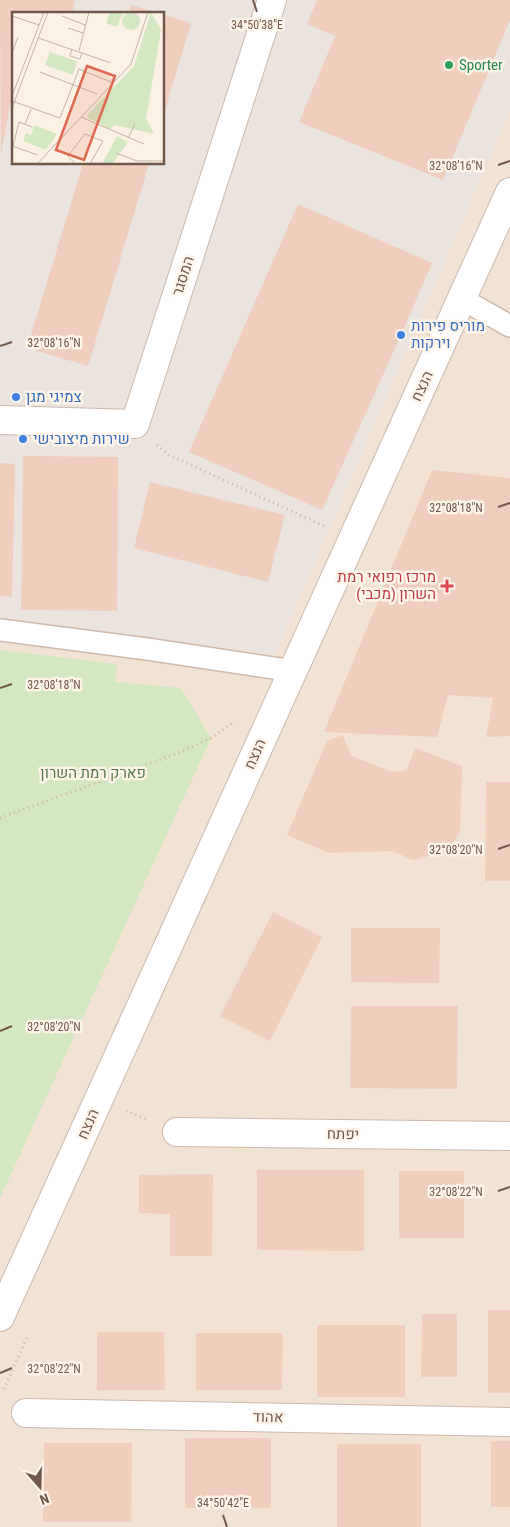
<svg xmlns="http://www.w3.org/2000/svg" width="510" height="1527" font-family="'Roboto Condensed',Heebo,sans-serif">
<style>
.residential{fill:#f2e2d3;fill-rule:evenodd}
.industrial{fill:#eae3de;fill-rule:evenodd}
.green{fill:#d4e7c3}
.building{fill:#efcebd}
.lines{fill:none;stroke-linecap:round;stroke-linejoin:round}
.lane-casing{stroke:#ccb8ab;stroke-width:24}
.street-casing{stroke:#ccb8ab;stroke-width:30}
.path{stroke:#d3b2a1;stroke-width:3;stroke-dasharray:1 4;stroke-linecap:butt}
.lane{stroke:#fff;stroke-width:21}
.street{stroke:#fff;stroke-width:28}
.ticks{fill:none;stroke:#72574b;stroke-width:2}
.leisure-dot{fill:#2e9e5b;stroke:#fef5ea;stroke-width:2}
.shop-dot{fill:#3f7fe0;stroke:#fef5ea;stroke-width:2}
.health-dot{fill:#e0444e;stroke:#fef5ea;stroke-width:2}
.labels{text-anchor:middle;stroke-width:5;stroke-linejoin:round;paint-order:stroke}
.leisure-label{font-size:15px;fill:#27864d;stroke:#fef5ea;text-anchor:start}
.street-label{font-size:15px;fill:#72574b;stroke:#fef5ea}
.shop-label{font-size:15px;fill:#366cbe;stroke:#fef5ea;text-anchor:start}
.health-label{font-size:15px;fill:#be3a42;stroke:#fef5ea;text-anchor:end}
.park-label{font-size:15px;fill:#574;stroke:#fef5ea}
.inset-road{fill:none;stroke:#c4b3a7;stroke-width:1}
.view{fill:#de6950;fill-opacity:0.15;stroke:#de6950;stroke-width:2.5}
.inset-edge{fill:none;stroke:#72574b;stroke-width:2.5}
.ticks-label{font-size:12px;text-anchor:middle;fill:#72574b;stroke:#fef5ea;stroke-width:5;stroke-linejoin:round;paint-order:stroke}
</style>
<rect width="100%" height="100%" fill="#fbf1e4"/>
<path class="residential" d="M0,0H510V1527H0ZM14,14H164V164H14Z"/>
<path class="industrial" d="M0,0H510V111L275,654L0,618ZM14,14H164V164H14Z"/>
<path class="green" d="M0,650L117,664L115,682L181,688L211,738L0,1198Z"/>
<path class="building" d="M0,0H75L72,14H14V84L1,154Z
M317,0H510V20L443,180L299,122L335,36L307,24Z
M131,5L158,13V14H128Z
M164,15L191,23L164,114Z
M83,164H149L88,366L27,348Z
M298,204L432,263L401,335L322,510L189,452Z
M23,456L118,457L117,611L21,610Z
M0,463L15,464L12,597L0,596Z
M432,470L510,478V736L486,737L493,698L448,695L437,737L324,732Z
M150,482L285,515L268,582L134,548Z
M343,735L351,756L393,772L407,770L415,748L462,766L460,832L446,852L413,860L392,851L329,853L287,835L327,741Z
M486,782H510V881H485Z
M273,912L322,937L270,1041L220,1016Z
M351,928H440L439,983L351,982Z
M351,1006H458L457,1089L350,1088Z
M257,1170H364V1251L257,1250Z
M399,1171H464V1238H399Z
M213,1174L212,1256H170V1214L139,1213V1175Z
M488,1310H510V1393H488Z
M422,1314H457V1377H421Z
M317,1325H405V1397H317Z
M97,1332H164L165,1390H97Z
M196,1333H283L282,1390H196Z
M185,1438H271V1508H185Z
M491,1441H510V1507H491Z
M44,1443H132L131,1522H43Z
M337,1444H421V1527H337Z"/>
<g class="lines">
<g class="lane-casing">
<path id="lane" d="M462,299L510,326
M0,630L147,649L294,671"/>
</g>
<g class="street-casing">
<path id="street" d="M0,420L135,424L272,0
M177,1132L510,1136
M0,1317L510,192
M26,1413L510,1422"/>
</g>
<path class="path" d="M157,445L169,455L324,526
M0,818L178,753L211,738L234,722
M126,1111L149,1120
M4,1389L28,1335"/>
<use href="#lane" class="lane"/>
<use href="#street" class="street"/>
</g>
<path class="ticks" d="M253,0L257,12M498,165L510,161M0,346L12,342M498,507L510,503M0,688L12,684M498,849L510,845M0,1031L12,1026M498,1191L510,1187M0,1373L12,1368M223,1515L227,1527"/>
<circle class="leisure-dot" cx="449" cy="65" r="5"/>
<g class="shop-dot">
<circle cx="401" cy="335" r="5"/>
<circle cx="16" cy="397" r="5"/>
<circle cx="23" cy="439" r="5"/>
</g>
<path class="health-dot" d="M444.5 578.5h5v5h5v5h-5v5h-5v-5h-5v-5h5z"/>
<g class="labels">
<g class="leisure-label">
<text x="459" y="70">Sporter</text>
</g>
<g class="street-label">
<text transform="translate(183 276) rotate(-72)" y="5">המסגר</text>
<text transform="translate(422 386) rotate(-65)" y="5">הנצח</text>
<text transform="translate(255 754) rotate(-66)" y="5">הנצח</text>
<text transform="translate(88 1124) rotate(-66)" y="5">הנצח</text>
<text transform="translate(343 1134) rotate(1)" y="5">יפתח</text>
<text transform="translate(268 1417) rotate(1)" y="5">אהוד</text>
</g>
<g class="shop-label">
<text x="411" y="331">מוריס פירות<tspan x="411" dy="17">וירקות</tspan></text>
<text x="26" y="402">צמיגי מגן</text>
<text x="33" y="444">שירות מיצובישי</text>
</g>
<g class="health-label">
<text x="436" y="582">מרכז רפואי רמת<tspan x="436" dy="17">השרון (מכבי)</tspan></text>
</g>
<g class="park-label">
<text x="93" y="778">פארק רמת השרון</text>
</g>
</g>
<g transform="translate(12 12)">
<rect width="152" height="152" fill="#fbf1e4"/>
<path d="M98,0H111L105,15L94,11ZM139,0L149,18L134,107L142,122L102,113L99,117L76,106L75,103L122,54ZM110 9a9 9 0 1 1 18 0a9 9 0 1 1-18 0ZM38,40L65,49L61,63L33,53ZM22,113L45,122L34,138L11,129L14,121L19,123ZM105,124L116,130L100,152H90Z" fill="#d4e7c3"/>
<path class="inset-road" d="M0,4L27,13M50,4L73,13M56,16L71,21M26,26L99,51M60,37L58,44L68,47L70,41M67,39L77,0M0,41L6,25M28,60L85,82M0,84L32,0M0,89L48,106L67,57L99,70M0,96L36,0M69,105L132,132M13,112L19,97M116,126L123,112M0,134L26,143M1,134L7,110L20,115M104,141L125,149H153M25,152L119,52L136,0M63,152L56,144L73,122L91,129L78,152"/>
<path class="view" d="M75,54L103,64L72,148L44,138Z"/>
<rect width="152" height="152" class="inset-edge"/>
</g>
<g class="ticks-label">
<text x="257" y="29">34°50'38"E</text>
<text x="456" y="170">32°08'16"N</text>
<text x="54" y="347">32°08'16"N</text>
<text x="456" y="512">32°08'18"N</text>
<text x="54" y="689">32°08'18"N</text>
<text x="456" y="854">32°08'20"N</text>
<text x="54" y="1031">32°08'20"N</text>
<text x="456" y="1196">32°08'22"N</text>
<text x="54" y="1373">32°08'22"N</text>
<text x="223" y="1507">34°50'42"E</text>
</g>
<g transform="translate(40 1487) rotate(160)" stroke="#fef5ea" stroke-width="4" paint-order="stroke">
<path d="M0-4L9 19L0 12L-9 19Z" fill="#72574b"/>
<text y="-8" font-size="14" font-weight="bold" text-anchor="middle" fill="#72574b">N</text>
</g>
</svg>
